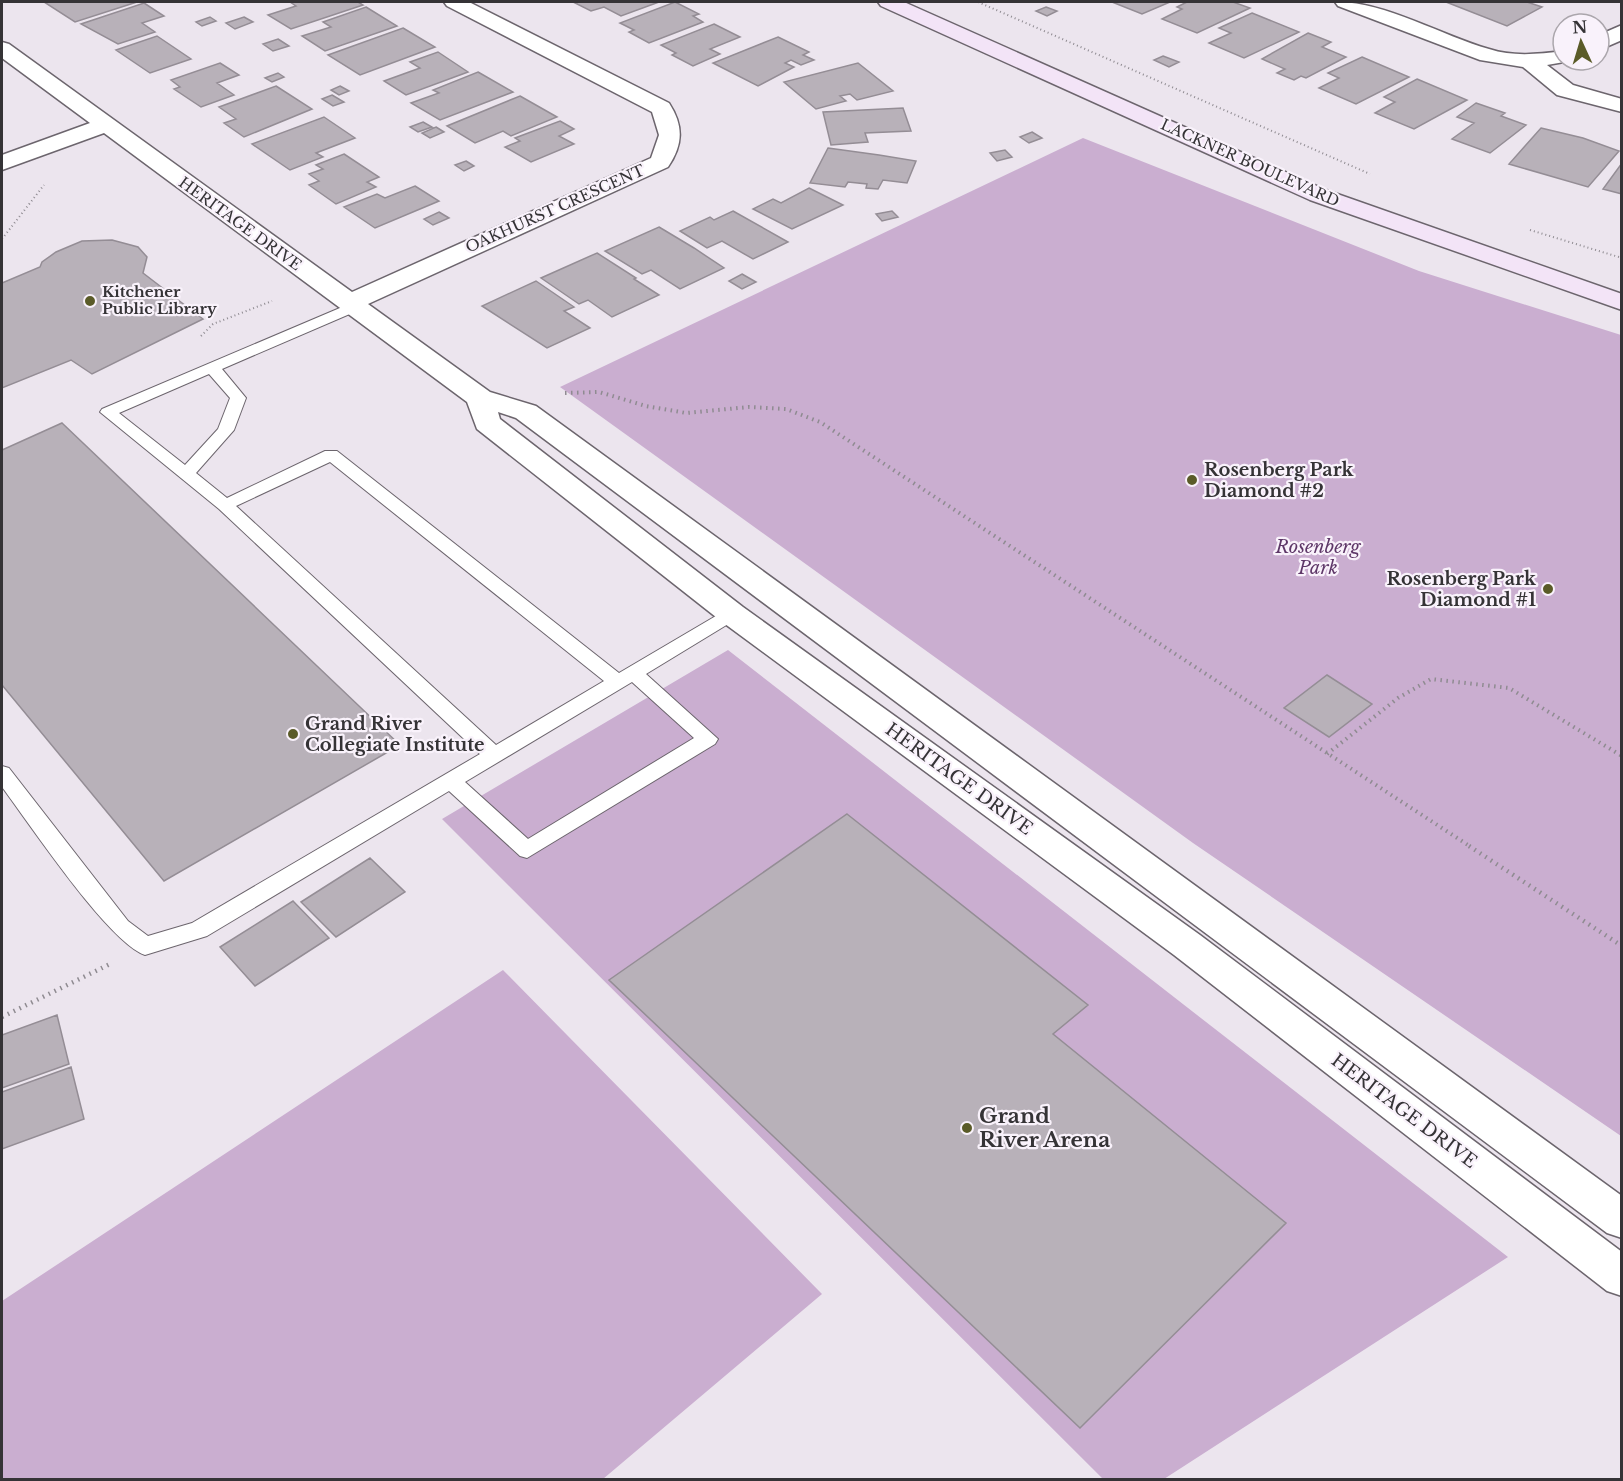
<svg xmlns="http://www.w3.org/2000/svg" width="1623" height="1481" font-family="'Libre Baskerville',serif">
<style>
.green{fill:#caaed0}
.building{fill:#b8b1b9;stroke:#948d95;stroke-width:1.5}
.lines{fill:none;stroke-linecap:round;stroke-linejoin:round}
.lane-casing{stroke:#6c656d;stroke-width:2}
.street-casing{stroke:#6c656d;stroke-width:3}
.secondary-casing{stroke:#6c656d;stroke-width:3}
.path-far2{stroke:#8f8b91;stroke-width:2;stroke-dasharray:1 3;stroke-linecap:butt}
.path-far1{stroke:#8f8b91;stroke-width:4;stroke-dasharray:1.5 4.5;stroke-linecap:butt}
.path{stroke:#8f8b91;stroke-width:4.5;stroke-dasharray:1.5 5;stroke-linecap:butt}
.lane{fill:#fff;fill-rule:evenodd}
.street{fill:#fff;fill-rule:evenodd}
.secondary{fill:#f3e4f7;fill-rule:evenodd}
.poi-dot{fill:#5a5b28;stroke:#f9f2fb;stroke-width:2}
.labels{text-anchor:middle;stroke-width:4.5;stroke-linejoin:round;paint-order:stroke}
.far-street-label{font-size:15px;fill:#353336;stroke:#f9f2fb}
.far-poi-label{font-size:15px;font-weight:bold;fill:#353336;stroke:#f9f2fb;text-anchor:start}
.poi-label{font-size:18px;font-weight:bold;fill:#353336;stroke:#f9f2fb;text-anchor:start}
.park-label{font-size:18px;font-style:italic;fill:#5e3768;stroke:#f9f2fb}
.street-label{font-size:18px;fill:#353336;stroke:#f9f2fb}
.near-poi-label{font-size:21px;font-weight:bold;fill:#353336;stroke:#f9f2fb;text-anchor:start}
</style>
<rect width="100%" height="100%" fill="#ece5ee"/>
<path class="green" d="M1083,138L1419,271L1621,335V1136L1193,843L560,387Z
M728,650L1508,1257L1164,1479H1103L442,819Z
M503,970L822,1294L603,1479H2V1301Z"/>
<path class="building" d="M44,2H137L75,22Z
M290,2H358L363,5L291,29L268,15L296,6Z
M579,2H659L621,16L604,7L591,11L575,3Z
M675,2L699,14L693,16L703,22L649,43L629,32L634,30L620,23Z
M1112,2H1170L1142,14Z
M1185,2H1233L1250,8L1197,33L1162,19L1182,9L1177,7L1187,2Z
M1446,2H1527L1542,7L1507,26Z
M144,3L164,16L142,23L155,32L118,44L81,24Z
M366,7L397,26L325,51L302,36L331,27L323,22Z
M1046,7L1057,11L1047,16L1036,11Z
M1252,13L1299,32L1244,58L1209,43L1231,33L1219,28Z
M210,17L216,21L202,26L196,22Z
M244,17L253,22L235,29L226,23Z
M714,24L740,37L710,49L720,54L693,66L672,55L676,53L661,45Z
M403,28L435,47L360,75L328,55Z
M1308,33L1331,42L1322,47L1346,57L1306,78L1301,76L1294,80L1277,73L1285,69L1262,59Z
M157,36L191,59L150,73L116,50Z
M778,37L809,52L803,55L814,60L801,65L791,60L785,63L794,67L758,86L713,63Z
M278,39L289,46L273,51L263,44Z
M438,52L468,72L406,95L384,81L420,68L410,62Z
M1163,56L1179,62L1169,67L1154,60Z
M1362,57L1409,77L1356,104L1319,88L1339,78L1328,73Z
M220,63L239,75L217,83L234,95L201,107L174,89L180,87L171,80Z
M858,63L893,91L857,100L850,94L840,96L846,101L816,109L784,82Z
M478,72L513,92L440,120L411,103L439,93L433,90Z
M278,73L284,77L272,82L265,78Z
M1417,79L1467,100L1414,129L1375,113L1395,102L1384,97Z
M276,86L312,109L244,137L224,123L236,119L219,107Z
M340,86L349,91L339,95L331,90Z
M332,95L344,102L333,106L322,99Z
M520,96L557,117L511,136L503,131L475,143L447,126Z
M1476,103L1505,113L1501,116L1526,125L1490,153L1452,139L1474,123L1457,117Z
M903,108L911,131L865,133L868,142L831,145L823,112Z
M324,117L355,138L316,153L323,157L290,170L252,144Z
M560,121L574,129L559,136L574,144L531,162L505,147L520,141L515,138Z
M423,122L432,127L418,132L410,127Z
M436,127L444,132L430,138L422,133Z
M1541,128L1583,138L1619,151L1588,187L1509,164Z
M1032,132L1042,138L1029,143L1020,137Z
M828,148L879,155L916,161L907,183L883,180L878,189L866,188L867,184L848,182L845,187L810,183Z
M1005,150L1012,157L997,161L990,153Z
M344,154L379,177L367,182L376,187L336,204L309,185L319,181L309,174L323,169L316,165Z
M466,161L474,166L464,171L455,165Z
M1622,163V194L1603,189Z
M415,186L439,201L375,228L344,207L377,194L385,198Z
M809,188L843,205L792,229L753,209L773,199L781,203Z
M733,211L788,242L753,259L722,241L707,248L680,231L710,217L714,220Z
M892,211L898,217L882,221L876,214Z
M439,212L449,218L433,225L424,219Z
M659,227L694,248L724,268L680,289L651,270L642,274L605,251Z
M112,240L138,247L147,257L143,273L203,319L92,374L71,360L2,388V283L40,267L42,262L56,252L82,241Z
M597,253L636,278L634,279L659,295L612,317L588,300L579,304L541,278Z
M742,274L756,282L742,289L729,281Z
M536,281L574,307L564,311L590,328L547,348L482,306Z
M62,423L400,745L164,881L2,685V450Z
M1327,675L1372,704L1329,737L1284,708Z
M847,814L1088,1005L1053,1034L1286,1223L1080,1428L609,980Z
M370,858L405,892L336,937L301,902Z
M293,901L329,938L255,986L220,947Z
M57,1015L69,1064L2,1088V1035Z
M71,1067L84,1119L2,1149V1092Z"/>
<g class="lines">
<g class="lane-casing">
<path id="lane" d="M354,302L359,304L362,307L359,310L222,369L246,398L234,430L196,473L227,498L325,451H337L619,673L726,610H738L741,614L738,618L646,674L718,739L715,744L527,858L520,856L449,791L207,936L145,955C108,942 29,823 2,787V766L9,768L128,921L148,936L192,923L480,754L219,509L100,412L102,409ZM209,374L230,398L218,429L185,465L119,413ZM330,462L604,681L496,745L236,506ZM632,682L694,738L528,839L465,782Z"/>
</g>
<g class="street-casing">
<path id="street" d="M444,2H469L669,103C684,126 683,145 668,167L368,304L490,392L536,406L1622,1196V1238L1607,1233L516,418L498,412L500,419L743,607L1200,935L1622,1252V1296L1607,1291L1174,955L721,621L477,429L467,402L104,133L2,170V155L90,123L2,58V42L9,44L352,292L651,158L659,135L652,112L447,6Z
M1335,2C1381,0 1443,36 1489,49C1513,57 1539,54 1563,51V60L1570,61L1547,65L1573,85L1622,99V112L1557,95L1523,67L1480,60L1338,6Z
M1622,25V40L1599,50V35Z"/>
</g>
<g class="secondary-casing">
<path id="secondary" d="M878,2H904L1326,190L1622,294V310L1310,200L881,6Z"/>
</g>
<path class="path-far2" d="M978,2L1370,174
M1530,230L1622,258
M2,239L44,185
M201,336L213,324L272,301"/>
<path class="path-far1" d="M565,393L599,392L646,406L686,413L749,407L786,409L820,422L1471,847
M1327,754L1398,698L1431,679L1509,688L1622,756"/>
<path class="path" d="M1469,846L1622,946
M2,1017L110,964"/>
<use href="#lane" class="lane"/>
<use href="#street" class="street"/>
<use href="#secondary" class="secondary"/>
</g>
<g class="poi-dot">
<circle cx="90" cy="301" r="6"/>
<circle cx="1192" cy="480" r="6"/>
<circle cx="1548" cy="589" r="6"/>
<circle cx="293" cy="734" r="6"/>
<circle cx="967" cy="1128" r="6"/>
</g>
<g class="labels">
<g class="far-street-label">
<text transform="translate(1250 163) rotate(24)" y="5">LACKNER BOULEVARD</text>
<text transform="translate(555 209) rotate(-24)" y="5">OAKHURST CRESCENT</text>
<text transform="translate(240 224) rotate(36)" y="5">HERITAGE DRIVE</text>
</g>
<g class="far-poi-label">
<text x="102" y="297">Kitchener<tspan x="102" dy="17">Public Library</tspan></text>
</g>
<g class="poi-label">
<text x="1204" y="476">Rosenberg Park<tspan x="1204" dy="21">Diamond #2</tspan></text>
<text x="1536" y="585" text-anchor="end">Rosenberg Park<tspan x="1536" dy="21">Diamond #1</tspan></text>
<text x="305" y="730">Grand River<tspan x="305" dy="21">Collegiate Institute</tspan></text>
</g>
<g class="park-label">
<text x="1318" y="553">Rosenberg<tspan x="1318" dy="21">Park</tspan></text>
</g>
<g class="street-label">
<text transform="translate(959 779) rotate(36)" y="6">HERITAGE DRIVE</text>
<text transform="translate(1404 1111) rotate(37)" y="6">HERITAGE DRIVE</text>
</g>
<g class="near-poi-label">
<text x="979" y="1123">Grand<tspan x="979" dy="24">River Arena</tspan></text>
</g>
</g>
<rect width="1623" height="1481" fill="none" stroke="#353336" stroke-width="6"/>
<g transform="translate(1581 42) rotate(356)"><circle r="28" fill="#f9f2fb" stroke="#aba6ac" stroke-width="1.5"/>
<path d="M0-4.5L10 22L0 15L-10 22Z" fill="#5a5b28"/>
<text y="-9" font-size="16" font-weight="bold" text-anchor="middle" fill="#353336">N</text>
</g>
</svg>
